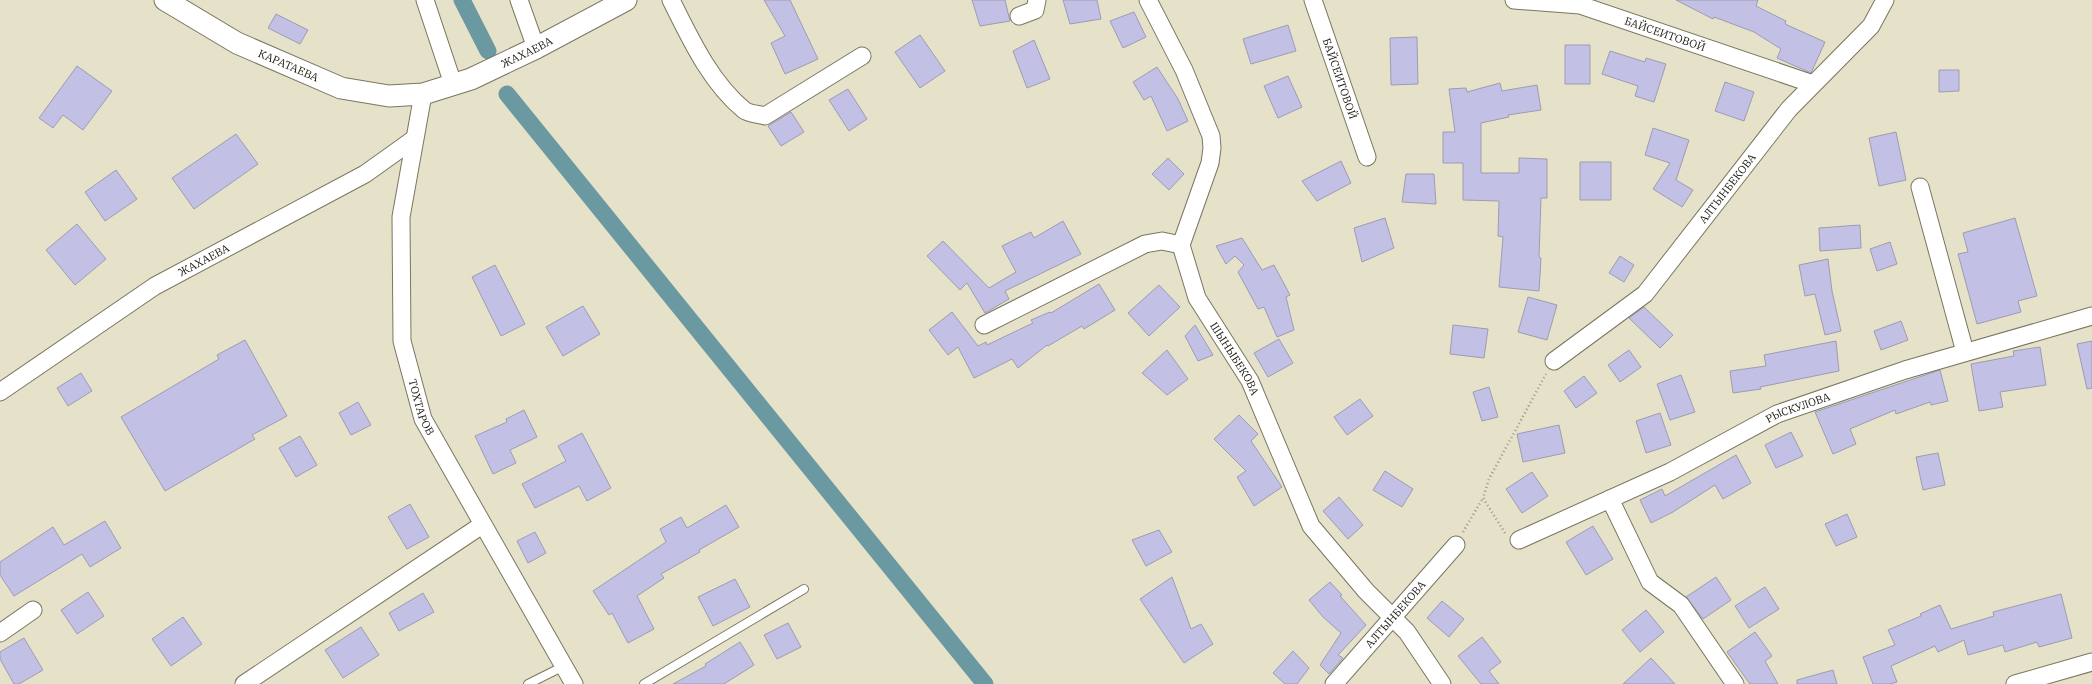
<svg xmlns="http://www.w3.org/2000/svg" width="2092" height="684" font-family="'IBM Plex Serif',serif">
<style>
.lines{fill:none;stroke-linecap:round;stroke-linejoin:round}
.canal{stroke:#6a99a1;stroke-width:17}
.building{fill:#c2c0e5;stroke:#9d9cb2}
.service-casing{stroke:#7a7660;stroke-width:10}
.minor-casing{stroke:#7a7660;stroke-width:19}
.tertiary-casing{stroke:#7a7660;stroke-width:23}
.path{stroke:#999583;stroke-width:2.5;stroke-dasharray:1 3;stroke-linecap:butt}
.service{stroke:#fff;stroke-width:8}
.minor{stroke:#fff;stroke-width:17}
.tertiary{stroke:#fff;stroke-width:21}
.labels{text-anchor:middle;stroke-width:4;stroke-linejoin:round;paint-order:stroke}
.street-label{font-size:11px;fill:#1a180f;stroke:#e6e1c9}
</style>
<rect width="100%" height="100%" fill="#e6e1c9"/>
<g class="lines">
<path class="canal" d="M462,0L488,51
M507,94L985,684"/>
</g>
<path class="building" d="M764,0H790L818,59L785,74L771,43L785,36Z
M972,0H1005L1010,21L980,26Z
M1063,0H1097L1101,19L1070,24Z
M1676,0H1758L1756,6L1786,21L1785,24L1825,42L1811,73L1777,58L1781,49L1754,32L1714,17L1713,19Z
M1134,12L1146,37L1123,48L1110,21Z
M276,14L308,30L300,44L268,28Z
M1288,25L1296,51L1251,64L1243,39Z
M920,35L945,71L920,88L895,52Z
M1417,37L1418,84L1391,85L1390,38Z
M1034,40L1050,79L1027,88L1013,51Z
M1565,45H1590V84H1565Z
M1610,51L1645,62L1646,58L1666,64L1654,102L1635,96L1638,86L1602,74Z
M77,66L112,91L83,130L63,115L53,128L39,118Z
M1157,67L1178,99L1188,121L1167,131L1151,96L1144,100L1133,82Z
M1939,70H1959V91L1939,92Z
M1288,76L1302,107L1278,118L1264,86Z
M1725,82L1754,92L1744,121L1715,111Z
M1500,83L1502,91L1537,85L1541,110L1508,115L1509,117L1481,123V173H1519V158L1547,159V198H1541L1539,257L1541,258L1539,291L1499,287L1503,237L1498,236L1499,201L1463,200V163H1443V132H1455L1449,89L1466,88L1467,92Z
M848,89L867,119L849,131L829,100Z
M791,112L804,132L781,146L768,126Z
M1653,128L1689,140L1676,180L1693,190L1682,207L1653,189L1670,163L1645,155Z
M1896,132L1906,180L1879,186L1869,138Z
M236,134L258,164L194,209L172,178Z
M1168,158L1184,174L1169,190L1152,174Z
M1341,161L1351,183L1317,201L1302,181Z
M1580,162H1611V200H1580Z
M116,170L137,199L105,221L85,192Z
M1406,174H1434L1436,204L1402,202Z
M1385,218L1394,248L1362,262L1354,228Z
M2015,218L2037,296L2018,301L2021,312L1977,324L1958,254L1968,252L1963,233Z
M1063,221L1081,254L1005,291L1009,299L985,313L967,283L960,290L927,256L943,241L989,288L1016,272L1002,246L1031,232L1034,238Z
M77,224L106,259L75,285L46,250Z
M1860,225L1861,248L1820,251L1819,228Z
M1242,238L1262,270L1274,265L1290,295L1286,297L1294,330L1277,337L1264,307L1258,309L1238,272L1244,265L1235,256L1226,264L1216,246Z
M1890,242L1897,264L1877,271L1870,249Z
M1620,256L1634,265L1624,282L1609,273Z
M1828,259L1832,291L1841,331L1825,335L1815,294L1805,296L1799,265Z
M495,265L525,324L501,336L472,277Z
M1099,284L1115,310L1084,329L1082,326L1048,346L1047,345L1018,368L1012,359L974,378L958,347L948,355L929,330L952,312L978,346L986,342L987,345L1033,323L1031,320L1050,312L1051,313Z
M1159,285L1180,307L1149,336L1128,313Z
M1528,297L1557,305L1547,340L1518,332Z
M583,306L600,334L563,356L546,327Z
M1644,307L1673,335L1660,348L1629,318Z
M1901,321L1908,340L1881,350L1874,331Z
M1195,325L1213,355L1198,361L1185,336Z
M1453,325L1488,329L1484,358L1450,354Z
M1279,339L1293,363L1268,377L1254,353Z
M245,340L287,416L252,435L255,439L165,491L121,417L219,359L217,355Z
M1836,341L1839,371L1760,387L1761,389L1733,393L1730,371L1766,366L1764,355Z
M2092,341V388L2087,389L2077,344Z
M2040,347L2046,385L2000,392L2003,407L1979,411L1971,364L2014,356L2013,351Z
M1167,350L1188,379L1167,395L1142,373Z
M1629,350L1641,367L1620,382L1608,365Z
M1940,370L1948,401L1931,405L1930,402L1896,414L1895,410L1850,429L1856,444L1833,454L1815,412Z
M81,373L92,391L68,406L57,388Z
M1681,375L1695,412L1670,420L1657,384Z
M1584,376L1597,393L1576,408L1564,391Z
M1489,387L1498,417L1482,421L1473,392Z
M1360,399L1373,416L1347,435L1334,417Z
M358,402L371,425L351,435L339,413Z
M524,410L537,437L510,450L516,463L493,474L475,436L507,422L506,419Z
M1660,413L1671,445L1646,453L1636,421Z
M1239,415L1258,434L1251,441L1282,487L1254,506L1237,477L1246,471L1214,439Z
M1559,425L1565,453L1523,462L1517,434Z
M1791,432L1803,456L1776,468L1765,445Z
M582,433L611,488L587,501L579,486L535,508L522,484L566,461L558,446Z
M300,436L317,465L296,477L279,448Z
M1938,453L1945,485L1923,490L1916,457Z
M1736,455L1751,483L1723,499L1715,485L1673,512L1651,523L1640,500L1662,489L1665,496Z
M1385,471L1413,489L1402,507L1373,490Z
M1532,472L1548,496L1522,513L1506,489Z
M1339,497L1363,525L1348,539L1323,511Z
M410,504L429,537L407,549L388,517Z
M726,505L739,527L699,550L700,552L661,574L664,578L637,596L654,629L628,643L612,613L609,615L593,591L666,542L660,529L681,517L687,528Z
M1847,514L1857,537L1836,546L1825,524Z
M105,521L121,548L90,567L82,554L14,596L0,575V562L53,527L64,545Z
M1593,526L1613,559L1586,575L1566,542Z
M1159,530L1172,552L1146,566L1132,540Z
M535,532L546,553L528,563L517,541Z
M1172,577L1191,629L1201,624L1213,644L1184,663L1140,599Z
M1716,577L1731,600L1703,619L1686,597Z
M735,579L750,607L713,626L698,597Z
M1330,582L1342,595L1340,596L1366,625L1338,655L1343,658L1329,674L1320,665L1341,633L1323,617L1309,600Z
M1765,587L1779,609L1749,628L1735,606Z
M88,592L104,616L77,634L61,610Z
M423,593L434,612L399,631L389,613Z
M2061,594L2072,638L2039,647L2037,642L2005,652L2003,645L1968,655L1964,640L1938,652L1935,646L1891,666L1897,682L1890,684H1873L1863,657L1895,645L1888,630L1921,616L1920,614L1940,605L1951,629L1994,616L1993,612Z
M1442,601L1464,619L1449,637L1427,618Z
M1646,610L1664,632L1640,652L1622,630Z
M183,617L202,644L171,666L152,639Z
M788,623L801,647L777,659L764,635Z
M361,627L379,655L343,678L325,650Z
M1755,632L1772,656L1765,661L1778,684H1750L1727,652Z
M1482,637L1501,662L1489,671L1499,684H1481L1458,656Z
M24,638L43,670L19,684H14L0,659V652Z
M740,642L754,665L724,684H673L706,666L705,664Z
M1293,651L1309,668L1297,684H1285L1273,673Z
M1651,658L1675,684H1623Z
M1833,670L1837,684H1797V680Z"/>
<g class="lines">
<g class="service-casing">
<path id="service" d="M528,684L564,666
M644,684L804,589"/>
</g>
<g class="minor-casing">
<g id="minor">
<path d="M425,0L453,84"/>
<path d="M519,0L536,48"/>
<path d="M671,0C690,38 710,82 744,110C749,114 759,114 765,116L862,56"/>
<path id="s1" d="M1148,0L1184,70L1211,136L1212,148L1210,163L1181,245L1197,298L1250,381L1311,526L1366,591L1407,632L1442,684"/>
<path id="s2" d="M1313,0L1367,157"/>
<path id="s3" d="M1514,0L1580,5L1813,84"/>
<path d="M1019,16L1035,10L1037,0"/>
<path id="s4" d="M423,94L401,217L402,341L423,419L574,684"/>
<path d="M1920,187L1965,352"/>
<path d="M984,325L1145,244L1162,241L1181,245"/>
<path id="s5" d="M1554,361L1645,294L1789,109L1871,26L1885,0"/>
<path id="s6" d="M0,392L155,286L365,174L414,139"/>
<path d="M1610,499L1650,582L1681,605L1735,684"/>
<path id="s7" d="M1519,540L1670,472L1777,414L1905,370L2092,316"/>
<path d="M0,633L33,610"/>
<path d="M244,684L482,525"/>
<path id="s8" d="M1334,684L1456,545"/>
<path d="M2015,684L2092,662"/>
</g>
</g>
<g class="tertiary-casing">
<g id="tertiary">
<path id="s9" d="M165,0L237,43L341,88L389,96L423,94L471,79L536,48L626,0"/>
</g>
</g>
<path class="path" d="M1463,532L1483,498
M1505,533L1483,498L1489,479L1546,374"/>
<use href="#service" class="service"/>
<use href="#minor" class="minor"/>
<use href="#tertiary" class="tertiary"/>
</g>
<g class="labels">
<g class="street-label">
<text dy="4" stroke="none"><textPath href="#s3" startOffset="156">БАЙСЕИТОВОЙ</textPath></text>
<text dy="4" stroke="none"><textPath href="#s9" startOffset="392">ЖАХАЕВА</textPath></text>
<text dy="4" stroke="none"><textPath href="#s9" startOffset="140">КАРАТАЕВА</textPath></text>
<text dy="4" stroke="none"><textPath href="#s2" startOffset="83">БАЙСЕИТОВОЙ</textPath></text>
<text dy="4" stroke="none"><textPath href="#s5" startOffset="247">АЛТЫНБЕКОВА</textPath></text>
<text dy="4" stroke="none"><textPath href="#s6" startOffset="243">ЖАХАЕВА</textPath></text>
<text dy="4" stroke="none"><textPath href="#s1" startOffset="391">ШЫНЫБЕКОВА</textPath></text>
<text dy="4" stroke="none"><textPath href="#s4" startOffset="318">ТОХТАРОВ</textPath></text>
<text dy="4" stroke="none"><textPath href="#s7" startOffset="309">РЫСКУЛОВА</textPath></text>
<text dy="4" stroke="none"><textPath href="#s8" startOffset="93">АЛТЫНБЕКОВА</textPath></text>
</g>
</g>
</svg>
